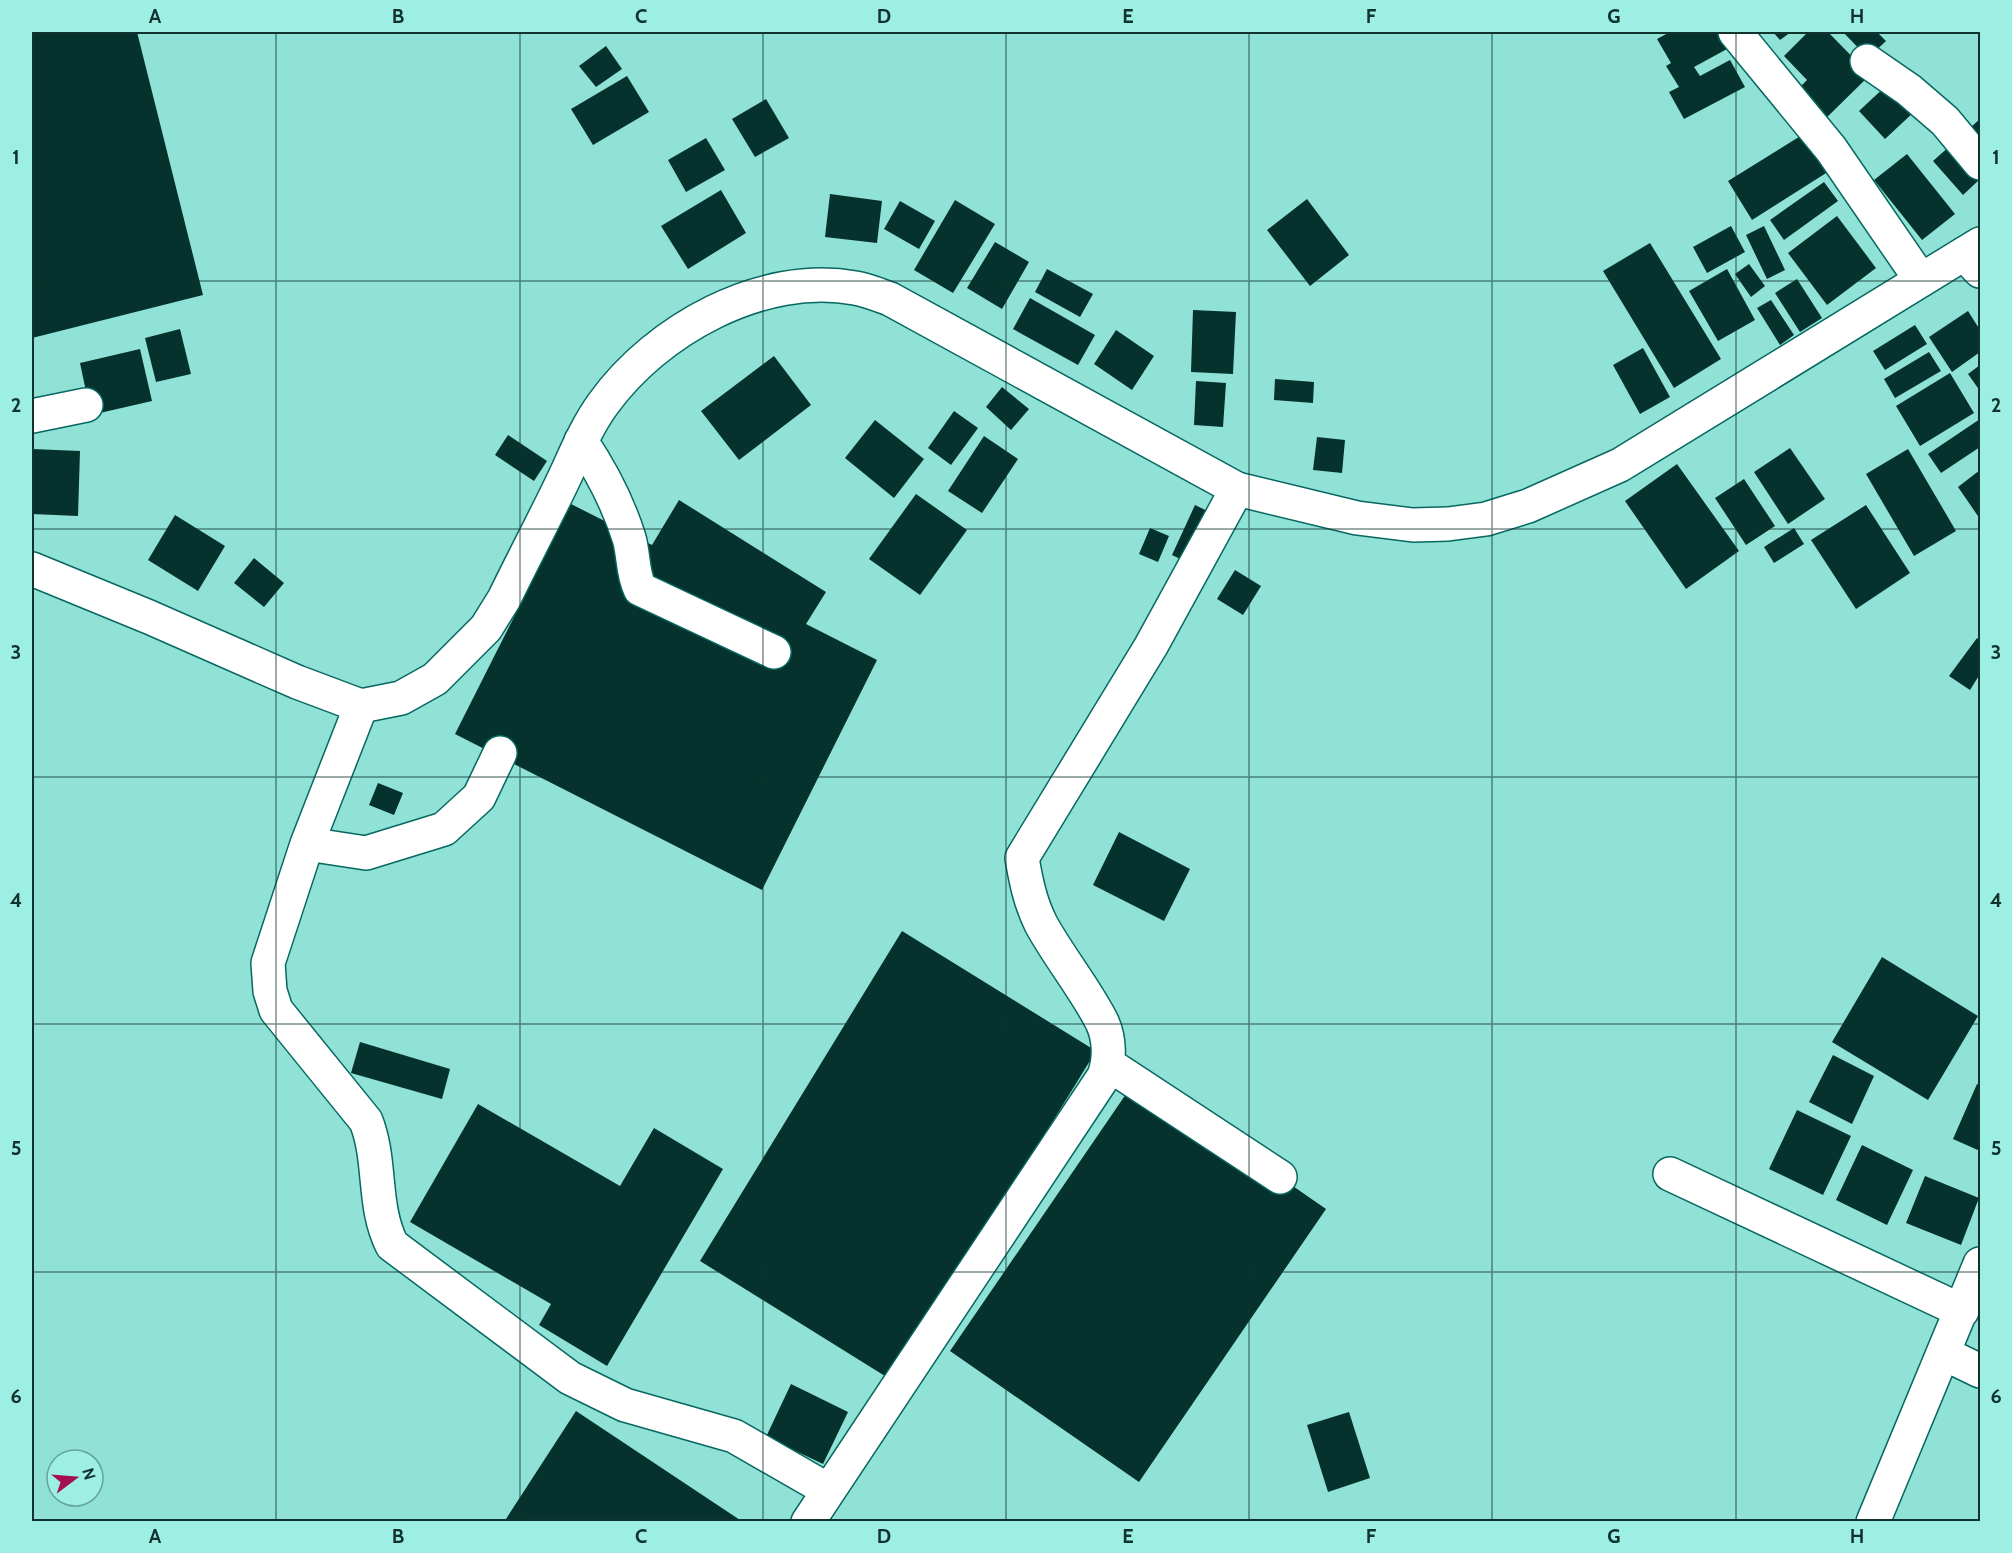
<svg xmlns="http://www.w3.org/2000/svg" width="2012" height="1553" font-family="Cabin,sans-serif">
<style>
.building{fill:#05322d}
.lines{fill:none;stroke-linecap:round;stroke-linejoin:round}
.minor-casing{stroke:#066860;stroke-width:36}
.major-casing{stroke:#066860;stroke-width:36}
.minor{stroke:#fff;stroke-width:33}
.major{stroke:#fff;stroke-width:33}
.grid{fill:none;stroke:#10332e;stroke-width:1.5;stroke-opacity:0.55}
.neatline{fill:none;stroke:#10332e;stroke-width:2}
.grid-label{font-size:20px;text-anchor:middle;font-weight:bold;fill:#10332e}
</style>
<rect width="100%" height="100%" fill="#90e1d6"/>
<path class="building" d="M32,32H137L203,295L32,338Z
M1670,32H1717L1727,49L1694,67L1700,76L1730,60L1745,87L1684,119L1669,92L1679,87L1666,66L1671,63L1657,39Z
M1773,32H1791L1780,40Z
M1808,32H1828L1870,75L1820,124L1792,95L1807,80L1784,56Z
M1843,32H1877L1886,41L1868,58Z
M606,46L622,69L596,87L579,66Z
M1903,70L1929,98L1885,139L1859,111Z
M627,76L649,112L593,145L571,109Z
M766,99L789,138L755,157L732,119Z
M1980,119V179L1963,195L1933,161Z
M1810,130L1834,168L1752,220L1728,181Z
M706,138L725,170L686,192L668,160Z
M1907,154L1955,214L1922,240L1874,180Z
M1824,182L1838,201L1784,240L1770,220Z
M721,190L746,233L688,269L661,226Z
M830,194L882,201L877,243L825,237Z
M1307,199L1349,255L1310,286L1267,230Z
M955,200L995,224L953,293L914,270Z
M900,201L935,221L919,249L884,229Z
M1837,216L1876,268L1827,305L1788,253Z
M1731,226L1745,252L1707,273L1693,247Z
M1764,226L1785,270L1767,279L1746,235Z
M995,242L1029,262L1002,309L967,288Z
M1650,243L1721,359L1674,388L1603,271Z
M1749,264L1765,286L1751,297L1735,274Z
M1047,269L1093,294L1080,317L1035,292Z
M1727,269L1755,320L1718,341L1689,291Z
M1797,279L1822,318L1800,332L1775,293Z
M1030,298L1095,335L1078,365L1013,329Z
M1771,300L1794,335L1780,345L1757,308Z
M1193,310L1236,312L1233,374L1191,372Z
M1968,311L1980,330V352L1952,372L1929,337Z
M1915,325L1927,344L1885,370L1873,351Z
M180,329L191,374L156,382L145,338Z
M1116,330L1154,356L1132,390L1094,364Z
M1643,348L1670,397L1640,414L1613,365Z
M140,349L152,401L91,415L80,363Z
M1929,352L1941,371L1895,398L1884,379Z
M774,356L811,405L739,460L701,411Z
M1980,365V391L1968,374Z
M1950,373L1974,413L1920,446L1896,406Z
M1275,379L1314,382L1313,403L1274,400Z
M1196,381L1226,383L1223,427L1194,425Z
M1002,387L1029,409L1011,430L986,407Z
M954,411L978,428L951,465L928,448Z
M1980,419V447L1941,473L1928,454Z
M875,420L924,459L894,498L845,458Z
M508,435L547,461L534,481L495,455Z
M984,436L1018,459L982,513L948,491Z
M1317,437L1345,440L1342,473L1313,470Z
M1790,448L1825,499L1788,524L1754,472Z
M32,449L80,451L78,516L32,514Z
M1908,449L1956,531L1914,556L1866,474Z
M1677,464L1739,551L1686,589L1625,501Z
M1980,470V519L1958,487Z
M1744,479L1775,526L1746,545L1715,498Z
M916,494L967,530L920,595L869,559Z
M679,500L826,592L806,624L877,660L762,890L455,734L571,504L652,545Z
M1195,505L1228,521L1205,571L1172,555Z
M1866,505L1910,573L1856,609L1811,540Z
M175,515L225,546L198,591L148,560Z
M1150,528L1169,536L1158,562L1139,554Z
M1794,528L1804,544L1774,563L1764,547Z
M254,558L284,583L264,607L234,583Z
M1235,570L1261,586L1243,615L1217,599Z
M1977,638L1980,641V674L1970,690L1949,676Z
M378,783L403,793L394,815L369,805Z
M1119,832L1190,869L1164,921L1093,885Z
M902,931L1096,1051L893,1381L700,1261Z
M1882,957L1978,1016L1928,1100L1832,1042Z
M360,1042L450,1069L442,1099L351,1073Z
M1833,1055L1874,1076L1852,1124L1809,1102Z
M1137,1078L1326,1209L1139,1482L950,1351Z
M1977,1084L1980,1085V1151L1953,1139Z
M478,1104L620,1186L654,1128L723,1169L607,1366L539,1325L551,1304L410,1222Z
M1797,1110L1851,1136L1823,1195L1769,1169Z
M1862,1145L1913,1170L1887,1225L1836,1200Z
M1925,1176L1979,1198L1961,1245L1906,1223Z
M791,1384L848,1412L823,1464L766,1437Z
M576,1411L743,1522H504Z
M1349,1412L1370,1478L1328,1492L1307,1425Z"/>
<g class="lines">
<g class="minor-casing">
<path id="minor" d="M1735,32L1831,149L1921,280
M1867,61L1909,90L1945,121L1980,163
M1964,254L1980,271
M32,416L86,405
M581,441C602,472 618,503 629,538C634,555 632,572 640,589L774,652
M361,706L307,844L268,963L270,991L276,1010L366,1121C382,1162 372,1205 392,1245L570,1378L625,1405L734,1436L828,1490
M307,844L366,853L444,829L479,797L500,753
M1108,1064L1280,1177
M1670,1174L1962,1311
M1945,1354L1980,1371
M808,1522L1104,1076C1110,1060 1110,1039 1102,1022C1086,990 1059,957 1041,924C1030,902 1026,881 1022,858L1151,646L1237,489
M1873,1522L1980,1264"/>
</g>
<g class="major-casing">
<path id="major" d="M32,569L149,617L297,682L361,706L401,698L435,679L486,628L504,599C522,562 541,526 559,489C573,461 584,430 603,404C656,330 762,271 855,288C867,290 879,295 890,299L1237,489L1357,518L1413,525L1448,524L1486,519L1528,506L1620,465L1980,244"/>
</g>
<use href="#minor" class="minor"/>
<use href="#major" class="major"/>
</g>
<path class="grid" d="M276,32V1522M520,32V1522M763,32V1522M1006,32V1522M1249,32V1522M1492,32V1522M1736,32V1522M32,281H1980M32,529H1980M32,777H1980M32,1024H1980M32,1272H1980"/>
<rect width="2012" height="1553" fill="none" stroke="#9deee3" stroke-width="66"/>
<g transform="translate(75 1478) rotate(74)"><circle r="28" fill="#9deee3" stroke="#65a39b" stroke-width="1.5"/>
<path d="M0-4.5L10 22L0 15L-10 22Z" fill="#a40f4d"/>
<text y="-9" font-size="16" font-weight="bold" text-anchor="middle" fill="#10332e">N</text>
</g>
<rect x="33" y="33" width="1946" height="1487" class="neatline"/>
<g class="grid-label">
<text x="155" y="23">A</text>
<text x="398" y="23">B</text>
<text x="641" y="23">C</text>
<text x="884" y="23">D</text>
<text x="1128" y="23">E</text>
<text x="1371" y="23">F</text>
<text x="1614" y="23">G</text>
<text x="1857" y="23">H</text>
<text x="16" y="164">1</text>
<text x="1996" y="164">1</text>
<text x="16" y="412">2</text>
<text x="1996" y="412">2</text>
<text x="16" y="659">3</text>
<text x="1996" y="659">3</text>
<text x="16" y="907">4</text>
<text x="1996" y="907">4</text>
<text x="16" y="1155">5</text>
<text x="1996" y="1155">5</text>
<text x="16" y="1403">6</text>
<text x="1996" y="1403">6</text>
<text x="155" y="1543">A</text>
<text x="398" y="1543">B</text>
<text x="641" y="1543">C</text>
<text x="884" y="1543">D</text>
<text x="1128" y="1543">E</text>
<text x="1371" y="1543">F</text>
<text x="1614" y="1543">G</text>
<text x="1857" y="1543">H</text>
</g>
</svg>
